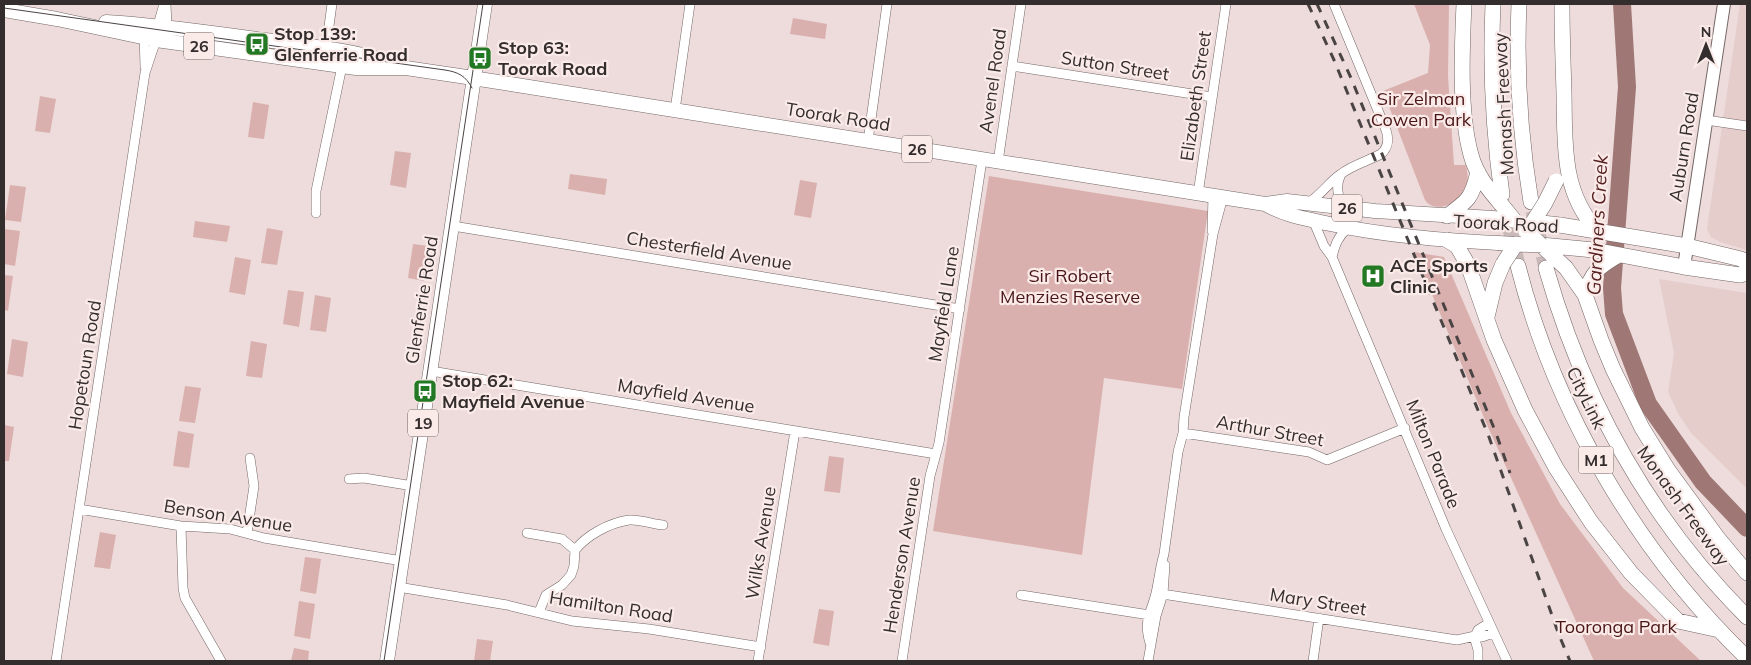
<svg xmlns="http://www.w3.org/2000/svg" width="1751" height="665" font-family="Mulish,sans-serif">
<style>
.built{fill:#e5cdcc}
.green{fill:#d9b0ad}
.lines{fill:none;stroke-linecap:round;stroke-linejoin:round}
.river{stroke:#9f7876;stroke-width:18}
.highway-tunnel{stroke:#c8b9b8;stroke-width:15;stroke-dasharray:15 8;stroke-linecap:butt}
.street-casing{stroke:#746665;stroke-width:10}
.secondary-casing{stroke:#746665;stroke-width:14}
.primary-casing{stroke:#746665;stroke-width:15}
.highway-casing{stroke:#746665;stroke-width:16}
.street{stroke:#fff;stroke-width:9}
.secondary{stroke:#fff;stroke-width:12}
.primary{stroke:#fff;stroke-width:14}
.highway{stroke:#fff;stroke-width:15}
.tram{stroke:#4b4444;stroke-width:1}
.rail{stroke:#4b4444;stroke-width:3;stroke-dasharray:9 9;stroke-linecap:butt}
.primary-bridge-casing{stroke:#746665;stroke-width:15;stroke-linecap:butt}
.highway-bridge-casing{stroke:#746665;stroke-width:16;stroke-linecap:butt}
.primary-bridge{stroke:#fff;stroke-width:14}
.highway-bridge{stroke:#fff;stroke-width:15}
.labels{text-anchor:middle;stroke-width:4.5;stroke-linejoin:round;paint-order:stroke}
.shield{fill:#faeae8;stroke:#6f6665;stroke-width:1}
.shield-label{font-size:16px;font-weight:bold;fill:#332d2d}
.poi-label{font-size:18px;font-weight:bold;fill:#332d2d;stroke:#faeae8;text-anchor:start}
.street-label{font-size:18px;fill:#332d2d;stroke:#faeae8}
.park-label{font-size:18px;fill:#491516;stroke:#faeae8}
.water-label{font-size:19px;font-style:italic;fill:#562121;stroke:#faeae8}
</style>
<rect width="100%" height="100%" fill="#eddcdb"/>
<path class="built" d="M1740,4H1747V250L1720,242L1711,237L1707,229Z
M1659,279L1747,293V489L1691,433L1679,415L1668,392L1674,353Z"/>
<path class="green" d="M1414,4H1449L1448,76L1454,165H1466C1467,171 1469,179 1467,186C1463,201 1436,216 1425,200L1383,91L1428,73L1430,45Z
M793,18L827,24L825,39L790,34Z
M40,96L56,99L50,133L35,131Z
M253,102L269,105L264,139L248,137Z
M395,151L411,153L406,188L390,185Z
M570,174L607,179L605,195L568,189Z
M989,176L1208,211L1182,389L1104,378L1082,555L933,531Z
M800,180L817,183L811,218L794,215Z
M10,185L26,187L21,222L5,220Z
M195,221L230,226L227,242L193,237Z
M267,228L283,231L277,265L261,263Z
M4,229L20,231L15,266L4,264Z
M413,244L429,246L424,281L408,278Z
M1414,252L1444,257L1511,413L1560,504L1623,588L1701,661H1594L1488,427Z
M235,257L251,260L245,295L229,292Z
M4,275L13,276L8,311L4,310Z
M288,290L304,292L299,327L283,324Z
M315,295L331,298L326,332L310,330Z
M12,339L28,342L23,377L7,374Z
M251,341L267,344L262,378L246,376Z
M185,386L201,388L195,423L179,421Z
M4,425L14,427L9,461H4Z
M178,431L194,434L189,468L173,466Z
M829,456L844,458L840,493L824,491Z
M100,532L116,535L110,569L94,567Z
M305,557L321,559L316,594L300,591Z
M299,601L315,604L310,639L294,636Z
M819,609L834,611L829,646L813,643Z
M477,639L493,641L490,661H474Z
M294,648L309,651L308,661H291Z"/>
<g class="lines">
<path class="river" d="M1622,4L1627,87L1612,288L1614,314L1648,404L1703,482L1747,528"/>
<path class="highway-tunnel" d="M1505,206L1518,266
M1533,211L1546,268"/>
<g class="street-casing">
<path id="street" d="M166,4L167,26
M158,25L164,4
M144,33L145,67
M326,48L332,4
M1012,66L1212,97
M675,110L690,4
M1706,120L1747,126
M868,141L887,4
M998,162L1021,4
M1341,174C1335,186 1338,196 1343,207
M1198,194L1226,4
M1308,203C1321,195 1329,182 1341,174C1352,165 1368,161 1381,154C1388,148 1389,139 1386,130L1334,4
M316,213V191L342,66
M1313,220L1324,246L1332,257L1446,529L1507,661
M453,226L960,309
M1212,231L1213,196
M1332,257C1335,245 1338,236 1348,228
M431,371L936,454
M1183,433L1309,452L1327,460L1405,428
M349,479L364,478L413,486
M79,509L181,526L230,529L264,538L402,561
M181,526L183,588L185,598L221,661
M247,533L254,486L250,458
M527,533L562,539L575,550
M398,587L507,605L572,621L649,629L761,647
M1156,593L1457,640L1475,636L1482,637L1493,633
M1021,595L1156,616
M539,612L546,595L562,585L571,575L574,566L575,550C587,535 609,523 629,520C640,519 652,524 663,525
M1474,636L1478,650V661
M1475,636L1478,630L1489,623
M1150,643C1143,620 1151,614 1156,593C1159,580 1160,567 1164,554L1178,452L1183,433L1184,417L1213,234L1223,197
M56,661L145,73L154,46L156,35
M758,661L795,431
M902,661L930,476L939,443L982,160
M1148,661L1156,616L1163,594L1165,565
M1313,661L1319,618"/>
</g>
<g class="secondary-casing">
<path id="secondary" d="M1684,267L1724,4"/>
</g>
<g class="primary-casing">
<path id="primary" d="M4,10L57,19L156,40L356,68H406L460,76L1265,204L1287,201L1375,211L1493,218
M106,22C159,25 212,33 265,40C309,46 352,50 393,63
M1265,204C1286,216 1307,219 1330,224C1386,236 1442,240 1498,243
M387,661L485,4"/>
</g>
<g class="highway-casing">
<path id="highway" d="M1464,4C1462,48 1459,112 1471,155C1476,174 1488,189 1501,204
M1493,4C1490,69 1493,130 1502,195
M1519,4C1516,70 1520,136 1531,202
M1562,4C1562,33 1563,63 1564,92C1565,141 1561,192 1597,230
M1447,216C1468,201 1472,198 1478,172
M1560,225L1687,246L1741,259L1747,263
M1447,240L1457,246L1468,265L1494,340L1525,410L1556,468L1591,522L1631,573L1678,621L1719,630
M1541,245L1566,268L1585,295L1601,340L1613,369L1642,428L1668,470L1717,537L1747,573
M1541,245L1594,250L1684,267L1740,275L1747,273
M1518,266C1555,412 1638,553 1747,658
M1546,268C1584,402 1648,518 1747,617
M1585,295C1591,273 1599,266 1619,255
M1487,317L1495,283L1503,264"/>
</g>
<use href="#street" class="street"/>
<use href="#secondary" class="secondary"/>
<use href="#primary" class="primary"/>
<use href="#highway" class="highway"/>
<path class="tram" d="M4,8L445,70C458,72 466,76 472,88
M384,661L483,4"/>
<path class="rail" d="M1308,4L1334,60L1489,437L1559,635L1570,661
M1317,4L1351,78L1496,433L1510,473"/>
<g class="primary-bridge-casing">
<path id="primary-bridge" d="M1493,218L1514,220
M1498,243L1516,244"/>
</g>
<g class="highway-bridge-casing">
<path id="highway-bridge" d="M1556,181L1545,203L1533,222L1560,225
M1501,204L1514,220
M1526,231L1541,245
M1503,264L1516,244L1541,245"/>
</g>
<use href="#primary-bridge" class="primary-bridge"/>
<use href="#highway-bridge" class="highway-bridge"/>
</g>
<defs>
<g id="bus-square" transform="scale(1.25)"><rect x="-9" y="-9" width="18" height="18" rx="4" fill="#237824" stroke="#faeae8"/><path d="M-5-6H5V4H4V6H2V4H-2V6H-4V4H-5ZM-3.5-4V0h7V-4ZM-3.5 1.2v1.5H-2V1.2ZM2 1.2v1.5H3.5V1.2Z" fill="#fff"/></g>
<g id="hospital-square" transform="scale(1.25)"><rect x="-9" y="-9" width="18" height="18" rx="4" fill="#237824" stroke="#faeae8"/><path d="M-5-5h3v3.5h4V-5h3V5h-3V1.5h-4V5h-3Z" fill="#fff"/></g>
</defs>
<g fill-rule="evenodd">
<use href="#bus-square" x="257" y="44"/>
<use href="#bus-square" x="480" y="58"/>
<use href="#hospital-square" x="1373" y="276"/>
<use href="#bus-square" x="425" y="391"/>
</g>
<g class="labels">
<g class="shield">
<rect x="184" y="32.5" width="30" height="27" rx="4"/>
<rect x="902" y="135.5" width="30" height="27" rx="4"/>
<rect x="1332" y="194.5" width="30" height="27" rx="4"/>
<rect x="408" y="409.5" width="30" height="27" rx="4"/>
<rect x="1578.5" y="446.5" width="35" height="27" rx="4"/>
</g>
<g class="shield-label">
<text x="199" y="52">26</text>
<text x="917" y="155">26</text>
<text x="1347" y="214">26</text>
<text x="423" y="429">19</text>
<text x="1596" y="466">M1</text>
</g>
<g class="poi-label">
<text x="274" y="40">Stop 139:<tspan x="274" dy="21">Glenferrie Road</tspan></text>
<text x="498" y="54">Stop 63:<tspan x="498" dy="21">Toorak Road</tspan></text>
<text x="1390" y="272">ACE Sports<tspan x="1390" dy="21">Clinic</tspan></text>
<text x="442" y="387">Stop 62:<tspan x="442" dy="21">Mayfield Avenue</tspan></text>
</g>
<g class="street-label">
<text transform="translate(1115 66) rotate(9)" y="6">Sutton Street</text>
<text transform="translate(993 81) rotate(-82)" y="6">Avenel Road</text>
<text transform="translate(1196 96) rotate(-82)" y="6">Elizabeth Street</text>
<text transform="translate(1504 104) rotate(-93)" y="6">Monash Freeway</text>
<text transform="translate(838 117) rotate(9)" y="6">Toorak Road</text>
<text transform="translate(1684 147) rotate(-81)" y="6">Auburn Road</text>
<text transform="translate(1506 224) rotate(3)" y="6">Toorak Road</text>
<text transform="translate(709 251) rotate(9)" y="6">Chesterfield Avenue</text>
<text transform="translate(422 300) rotate(-81)" y="6">Glenferrie Road</text>
<text transform="translate(944 304) rotate(-81)" y="6">Mayfield Lane</text>
<text transform="translate(85 365) rotate(-81)" y="6">Hopetoun Road</text>
<text transform="translate(686 396) rotate(9)" y="6">Mayfield Avenue</text>
<text transform="translate(1586 398) rotate(64)" y="6">CityLink</text>
<text transform="translate(1270 431) rotate(10)" y="6">Arthur Street</text>
<text transform="translate(1433 454) rotate(68)" y="6">Milton Parade</text>
<text transform="translate(1683 506) rotate(54)" y="6">Monash Freeway</text>
<text transform="translate(228 516) rotate(9)" y="6">Benson Avenue</text>
<text transform="translate(761 543) rotate(-81)" y="6">Wilks Avenue</text>
<text transform="translate(902 555) rotate(-81)" y="6">Henderson Avenue</text>
<text transform="translate(1318 602) rotate(9)" y="6">Mary Street</text>
<text transform="translate(611 607) rotate(9)" y="6">Hamilton Road</text>
</g>
<g class="park-label">
<text x="1421" y="105">Sir Zelman<tspan x="1421" dy="21">Cowen Park</tspan></text>
<text x="1070" y="282">Sir Robert<tspan x="1070" dy="21">Menzies Reserve</tspan></text>
<text x="1616" y="633">Tooronga Park</text>
</g>
<g class="water-label">
<text transform="translate(1597 225) rotate(-87)" y="7">Gardiners Creek</text>
</g>
</g>
<rect width="1751" height="665" fill="none" stroke="#332d2d" stroke-width="10"/>
<g transform="translate(1706 45)" stroke="#faeae8" stroke-width="4" paint-order="stroke">
<path d="M0-4L9 19L0 12L-9 19Z" fill="#332d2d"/>
<text y="-8" font-size="14" font-weight="bold" text-anchor="middle" fill="#332d2d">N</text>
</g>
</svg>
